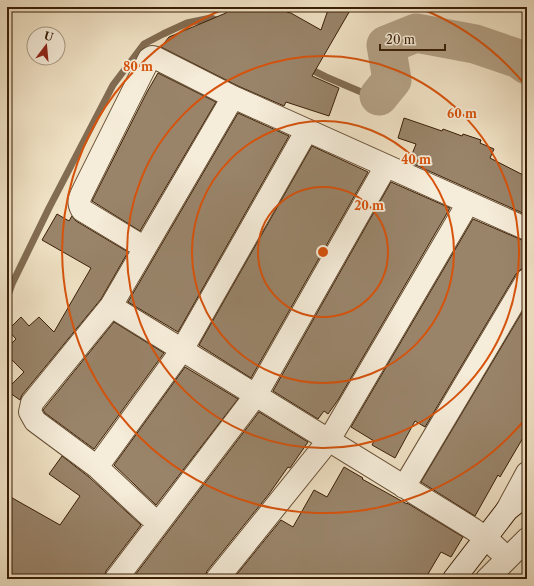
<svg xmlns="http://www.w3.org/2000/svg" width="534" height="586" font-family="'Libre Caslon Text',serif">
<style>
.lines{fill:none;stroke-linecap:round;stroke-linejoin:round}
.stream{stroke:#826c52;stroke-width:7}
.river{stroke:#b2a084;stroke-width:39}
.building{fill:#99846a;stroke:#3a1f07}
.street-casing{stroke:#685036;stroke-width:24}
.secondary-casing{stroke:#3a1f07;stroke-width:24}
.street{stroke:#f5ecd9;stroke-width:22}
.secondary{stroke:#f5ecd9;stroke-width:22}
.ring{fill:none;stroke:#d7530c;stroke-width:2}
.centre{fill:#d7530c;stroke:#f5ecd9;stroke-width:2}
.ring-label{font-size:12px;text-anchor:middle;font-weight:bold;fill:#d7530c;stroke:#f5ecd9;stroke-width:3.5;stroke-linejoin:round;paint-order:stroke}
</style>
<rect width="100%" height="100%" fill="#f0e2c5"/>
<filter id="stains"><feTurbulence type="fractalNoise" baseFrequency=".005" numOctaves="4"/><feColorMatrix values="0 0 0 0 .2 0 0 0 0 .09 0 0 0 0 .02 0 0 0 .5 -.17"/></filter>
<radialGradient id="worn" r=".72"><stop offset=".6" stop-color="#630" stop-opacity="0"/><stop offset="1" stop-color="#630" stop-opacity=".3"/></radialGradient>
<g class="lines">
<path class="stream" d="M308,68L326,77L366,94L379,96
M7,298L12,284L49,208L113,85L144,44L163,34L187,23L211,18L221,22"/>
<path class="river" d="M379,96L392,80L386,45L416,33L475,44L519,59L527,65"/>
</g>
<path class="building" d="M228,7H278L289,13V12L321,30L329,7H352L312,76L339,88L329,116L286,102L284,106L238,86L161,47L169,37L226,13Z
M158,73L216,102L140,231L92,201L147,92Z
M238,113L289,136L178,332L128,302Z
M404,118L442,131L443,129L462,136L463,134L481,140L480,143L494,149L490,158L527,177V215L409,162L416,144L398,138Z
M312,146L368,172L251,378L199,345Z
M391,182L450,208L338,400L328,414L324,411L318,419L273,391Z
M57,214L69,221L72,216L76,221L128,252L101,299L22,395L20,400L7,391V389L24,372L7,355V348L16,339L8,330L21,317L29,326L39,317L54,332L91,268L42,240Z
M473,219L522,240L527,241V268L521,269L516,274L425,427L415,421L395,458L372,445L374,441L351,427Z
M527,304V431L500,477L498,475L475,516L421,482Z
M114,322L164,353L94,449L45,413L43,410Z
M185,367L238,399L156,505L114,465Z
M259,412L308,442L290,468L288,467L269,494L207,571L205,577V579H132Z
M62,456L89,477L141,525L106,571L104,579H7V495L60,525L80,496L49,474Z
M344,467L363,478L362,479L407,504V503L463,537L451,557L441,552L425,579H233L281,520L293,527L314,490L327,497Z"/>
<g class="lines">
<g class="street-casing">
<path id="street" d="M145,248L82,210C77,201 80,198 84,189L149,59L152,57L156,58L233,97L527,229
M111,306L473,529L486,538L507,558
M97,467L182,350L307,130
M404,487L527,280
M507,510L527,473
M158,524L97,467L35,421L30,412L32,403L111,306L233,97
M116,579L256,395L386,166
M217,579L329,440L468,203
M487,579L527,539"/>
</g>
<g class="secondary-casing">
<path id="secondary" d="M454,579L507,510L527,494"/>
</g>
<use href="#street" class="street"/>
<use href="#secondary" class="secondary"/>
</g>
<g class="ring">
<circle cx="323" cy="252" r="65"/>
<circle cx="323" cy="252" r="131"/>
<circle cx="323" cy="252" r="196"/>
<path d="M527 417A262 262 0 1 1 229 7M417 7A262 262 0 0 1 527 87"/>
</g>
<circle cx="323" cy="252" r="6" class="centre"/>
<g class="ring-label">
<text x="138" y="71">80 m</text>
<text x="462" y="118">60 m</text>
<text x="416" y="164">40 m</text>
<text x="369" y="210">20 m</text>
</g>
<rect width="534" height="586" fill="none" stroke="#f0e2c5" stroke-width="24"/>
<rect x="8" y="8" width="518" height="570" fill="none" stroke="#3a1f07" stroke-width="2"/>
<rect x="12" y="12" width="510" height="562" fill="none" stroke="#3a1f07"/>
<g transform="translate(46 46) rotate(16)"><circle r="19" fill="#f5ecd9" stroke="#aa9a85"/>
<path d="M0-3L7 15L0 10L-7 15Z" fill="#8f2418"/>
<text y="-6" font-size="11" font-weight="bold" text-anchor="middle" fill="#3a1f07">U</text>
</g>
<path d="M380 44v6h65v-6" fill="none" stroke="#3a1f07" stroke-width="2"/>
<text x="386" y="44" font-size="12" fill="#3a1f07" stroke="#f5ecd9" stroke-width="3" paint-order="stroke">20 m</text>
<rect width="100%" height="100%" filter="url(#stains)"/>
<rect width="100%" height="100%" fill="url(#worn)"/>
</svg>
